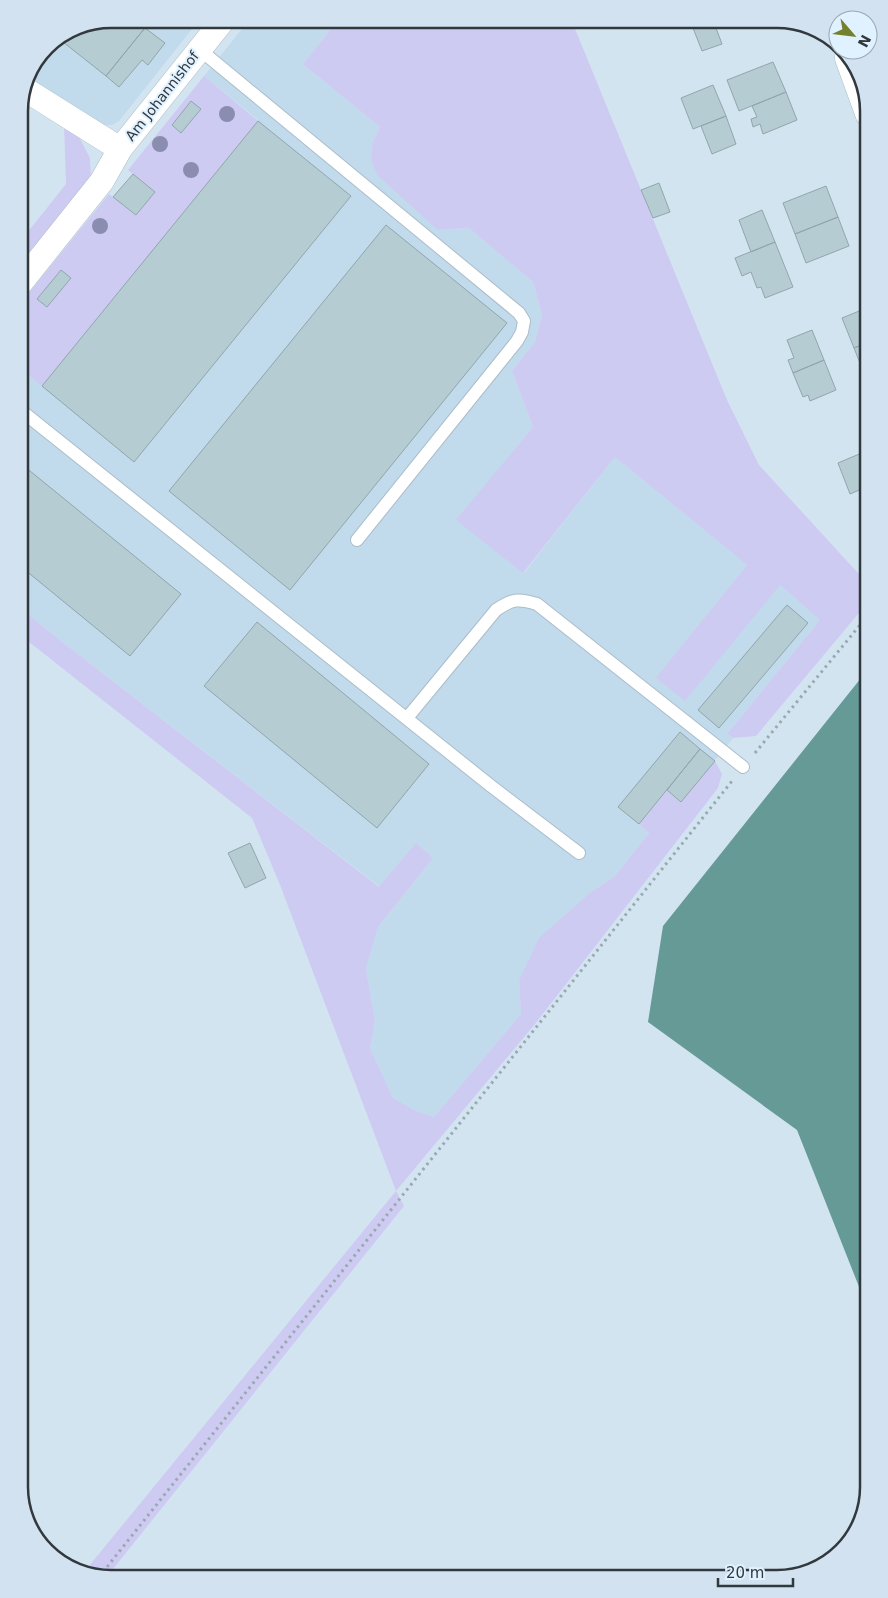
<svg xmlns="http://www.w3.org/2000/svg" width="888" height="1598" font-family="'DejaVu Sans',sans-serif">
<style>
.built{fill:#c1daec}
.green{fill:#cecbf2}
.water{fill:#659a97}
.building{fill:#b5ccd2;stroke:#90a6ac}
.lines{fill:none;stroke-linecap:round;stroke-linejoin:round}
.lane-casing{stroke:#abbdc9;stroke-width:14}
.street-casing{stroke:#abbdc9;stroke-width:25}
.secondary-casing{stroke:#abbdc9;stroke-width:29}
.path{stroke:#9aa8b2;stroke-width:3;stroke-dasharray:2.5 4;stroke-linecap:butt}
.lane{stroke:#fff;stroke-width:12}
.street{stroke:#fff;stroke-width:24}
.secondary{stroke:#fff;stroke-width:28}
.tree{fill:#8a8db0}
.labels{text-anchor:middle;stroke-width:4;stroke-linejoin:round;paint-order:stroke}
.street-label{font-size:14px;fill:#32393e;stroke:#e0f1ff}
.rim{fill:none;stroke:#32393e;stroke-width:2.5}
</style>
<rect width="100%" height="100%" fill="#d3e4f1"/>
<path class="built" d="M111,19H200L119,121L112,125H100L30,80L46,46L76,26Z
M250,19H339L303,64L380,127L373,142L438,230L469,228L533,282L542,314L535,342L512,371L533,427L457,520L524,573L615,457L747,565L657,678L780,585L820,620L727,734L733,738L681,802L667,790L639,824L649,833L615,876L591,892L519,981L521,1014L434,1117L416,1111L393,1098L370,1048L375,1021L366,969L378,927L433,858L416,844L380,887L61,641L19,607V368L42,386L258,120L204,76Z"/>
<path class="green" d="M339,19H571L727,400L759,465L869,585V601L756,736L733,738L727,734L820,620L780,585L685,701L656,678L747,565L615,457L523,573L456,520L533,427L512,371L535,342L542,314L533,282L469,228L438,230L378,176L371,160L373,142L380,127L303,64Z
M204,76L258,121L42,386L19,368V305L109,194L136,215L154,192L128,170Z
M64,125L79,137L90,158L91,178L19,273V243L66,184Z
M19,607L61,641L379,887L416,843L433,858L378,927L366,969L375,1021L370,1048L393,1098L416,1111L434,1117L521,1014L519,981L539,938L591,892L615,876L649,833L639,824L667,790L681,801L715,761L722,774L718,788L535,1024L396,1191L404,1206L105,1579L84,1572L396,1191L280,885L252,818L19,634Z"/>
<path class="water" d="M869,668V1312L797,1130L648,1022L663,926Z"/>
<path class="building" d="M111,19H152L106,76L58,38L76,26Z
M713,20L722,44L702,51L693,28Z
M145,28L165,43L148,65L142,60L119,87L106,76Z
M773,62L786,92L739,111L727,80Z
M713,85L726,116L693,129L681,98Z
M786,92L797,120L763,134L760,124L753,127L751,119L757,117L752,106Z
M191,101L201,109L181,133L172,125Z
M726,116L736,144L712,154L701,126Z
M258,121L351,196L134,462L42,386Z
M133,174L155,192L136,215L113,197Z
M659,183L670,212L653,218L641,190Z
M826,186L838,217L795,234L783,203Z
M762,210L775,242L751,252L739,220Z
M838,217L849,246L806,263L795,234Z
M386,225L507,323L290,590L169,491Z
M775,242L793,287L765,298L761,287L757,288L751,272L742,276L735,258Z
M61,270L71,278L47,307L37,299Z
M869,307V342L854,348L842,318Z
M812,330L824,360L793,373L788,360L794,358L787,340Z
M869,342V377L866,378L854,348Z
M824,360L836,390L810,401L808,395L803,397L793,373Z
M864,452L869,466V486L850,494L838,463Z
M19,462L181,594L130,656L19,565Z
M787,605L808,623L719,728L698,710Z
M257,622L429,764L377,828L204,686Z
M680,732L700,749L639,824L618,807Z
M700,749L715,761L681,802L667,790Z
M250,843L266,878L245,888L228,853Z"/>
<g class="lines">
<g class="lane-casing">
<path id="lane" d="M199,49L519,313L524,321L522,332L517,341L357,540
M19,409L491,786L579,853
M407,718L496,610C512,599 518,598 537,604L743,767"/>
</g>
<g class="street-casing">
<path id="street" d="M26,90L120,149
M19,285L102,181L120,149L224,19"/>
</g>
<g class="secondary-casing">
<path id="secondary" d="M849,58L869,113"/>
</g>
<path class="path" d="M755,753L869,614
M99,1577L732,781"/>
<use href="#lane" class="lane"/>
<use href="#street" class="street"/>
<use href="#secondary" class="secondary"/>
</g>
<g class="tree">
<circle cx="227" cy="114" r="8"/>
<circle cx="160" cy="144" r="8"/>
<circle cx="191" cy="170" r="8"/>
<circle cx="100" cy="226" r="8"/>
</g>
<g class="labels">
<g class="street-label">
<text transform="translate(162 96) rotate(-52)" y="5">Am Johannishof</text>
</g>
</g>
<path d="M0 0H888V1598H0ZM111 28H777A83 83 0 0 1 860 111V1487A83 83 0 0 1 777 1570H111A83 83 0 0 1 28 1487V111A83 83 0 0 1 111 28Z" fill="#d2e2f0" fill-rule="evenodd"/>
<path class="rim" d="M111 28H777A83 83 0 0 1 860 111V1487A83 83 0 0 1 777 1570H111A83 83 0 0 1 28 1487V111A83 83 0 0 1 111 28Z"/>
<g transform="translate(853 35) rotate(118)"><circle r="24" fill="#e0f1ff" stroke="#9aa7b2"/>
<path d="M0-4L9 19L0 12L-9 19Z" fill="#73812e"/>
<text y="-8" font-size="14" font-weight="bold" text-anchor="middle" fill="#32393e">N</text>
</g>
<path d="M718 1578v8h75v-8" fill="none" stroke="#32393e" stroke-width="2.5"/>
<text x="726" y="1578" font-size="15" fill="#32393e" stroke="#e0f1ff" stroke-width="4" paint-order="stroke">20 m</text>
</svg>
